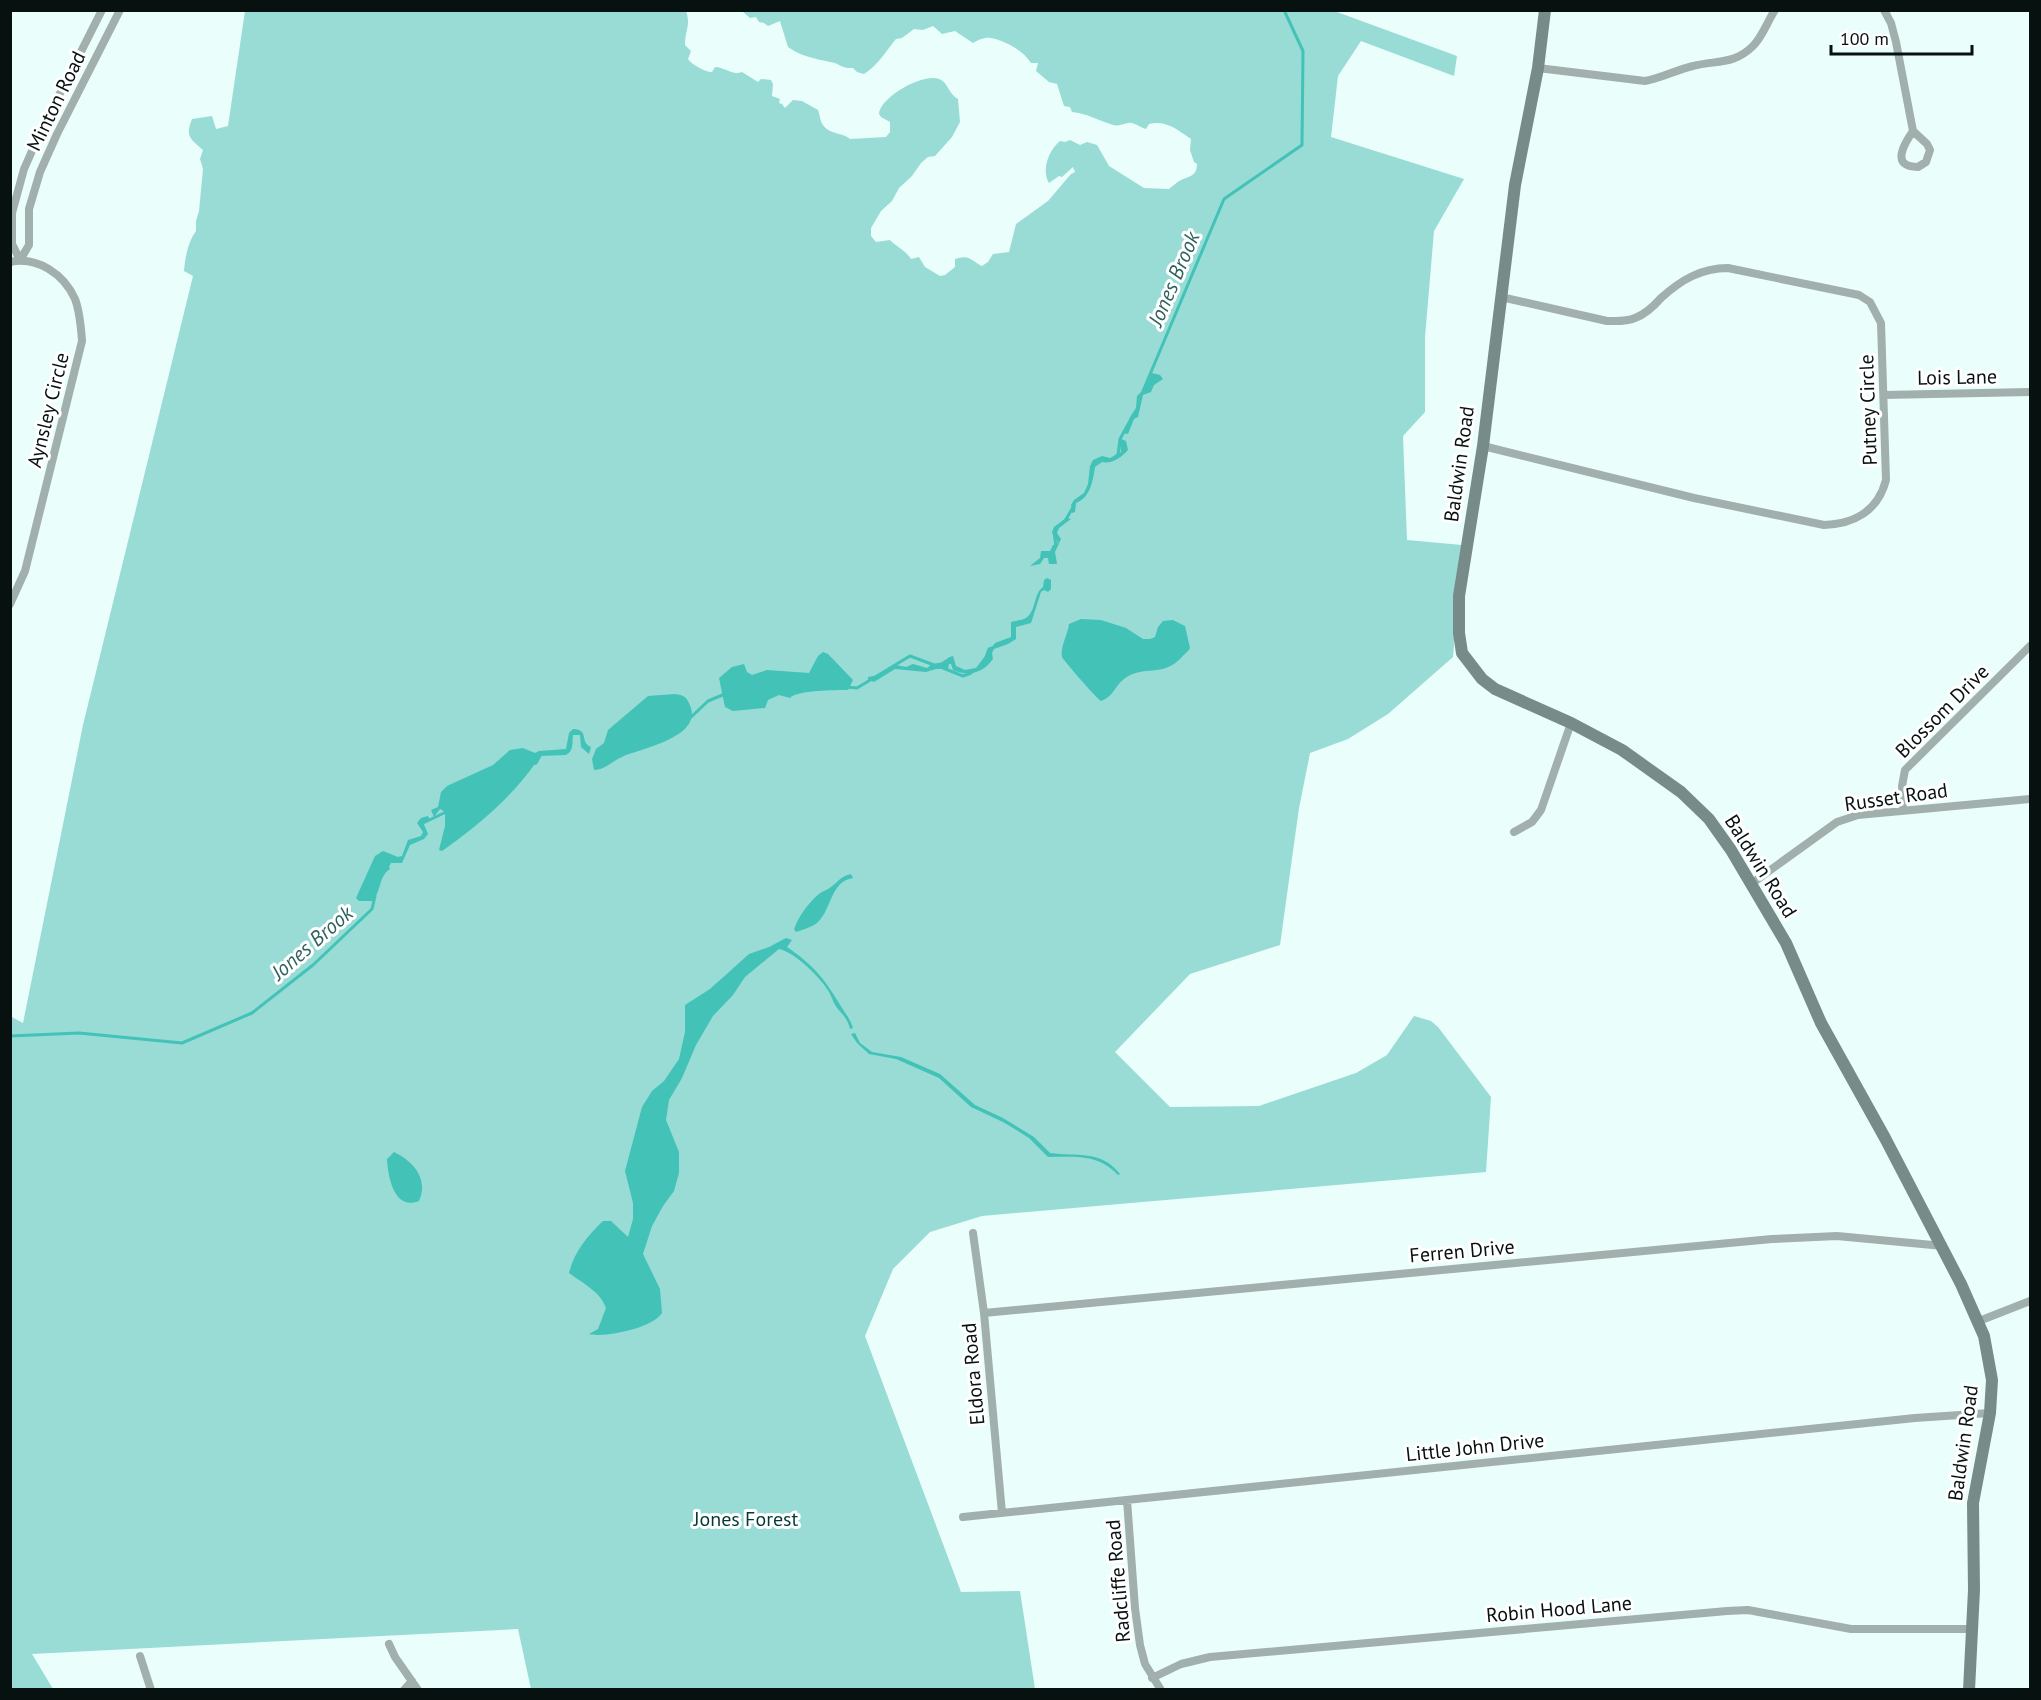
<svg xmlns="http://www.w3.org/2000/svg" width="2041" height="1700" font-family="'PT Sans',sans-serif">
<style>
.green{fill:#98dcd5}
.water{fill:#43c2b8}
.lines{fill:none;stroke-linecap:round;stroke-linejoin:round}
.stream{stroke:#43c2b8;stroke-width:3}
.street{stroke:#a1afad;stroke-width:8}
.secondary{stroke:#778b88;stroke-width:12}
.labels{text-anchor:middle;stroke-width:6;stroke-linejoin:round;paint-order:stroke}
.street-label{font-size:20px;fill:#061110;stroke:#fff}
.park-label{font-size:20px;fill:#003b37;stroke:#fff}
.water-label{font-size:21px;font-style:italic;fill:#2e625d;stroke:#fff}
</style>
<rect width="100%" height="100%" fill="#eafefb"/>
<path class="green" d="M245,11H686C691,25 685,30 685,45L691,51L688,59C691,64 705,72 712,72L715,67C725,67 732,76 742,72L758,82L761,79L771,80L773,84L772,96L780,99L779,103L782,104L785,108L793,100L802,101L818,110C820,115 820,121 823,125C830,135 842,132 850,139L886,137L890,132V122L881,117L879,114C880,97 923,73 939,79C948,82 949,95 958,99L960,122L952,137L935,156L928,157L921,163L912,176L899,188L892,201L881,211L871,228V236L876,242L890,240C897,247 906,251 911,259L919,257L925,267L940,276L945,275L955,267V259C970,254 970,260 982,266L988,262L993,254L1009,252L1016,224L1048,201L1071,174L1075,172L1073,167L1062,177L1059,176L1049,183C1041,170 1049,150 1060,141L1065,142L1070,140L1080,145L1087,142L1097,145L1109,166L1144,188L1169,189C1173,186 1177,182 1181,180C1190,176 1197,176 1197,164L1194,162L1190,150L1191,139C1177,130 1167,120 1149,124L1146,129C1142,128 1136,124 1132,123C1126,122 1120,127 1113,125C1100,121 1086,113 1072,112L1070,107L1064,106L1057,84L1049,82L1036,71L1038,63H1031C1024,51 1006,41 991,38C985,37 978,40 973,43L955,31L942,34L933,26L923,30L914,29L902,38L896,39C886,51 878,65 864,74L857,72L853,68C842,69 839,63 830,62C816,59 800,56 788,47L780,21L768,26L764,23L759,22L756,17L750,18L742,11H1337V12L1457,56L1454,76L1361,41L1338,76L1331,137L1464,179L1434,231L1425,337V412L1403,436L1407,540L1462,545L1453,657L1388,714L1348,739L1310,753L1299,808L1280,945L1190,974L1115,1052L1170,1107L1259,1106L1356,1073L1387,1055L1414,1016L1431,1021L1438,1027L1491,1097L1486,1172L982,1216L930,1232L893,1269L865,1336L961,1592L1020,1591L1035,1689H531L518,1629L32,1654L53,1689H11L10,1016L23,1023L83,725L193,276L184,271C185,258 188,242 196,231V221L199,211L203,169L200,159L203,150C190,139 185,136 192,119L212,116L216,129L228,126Z"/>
<path class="water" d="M1152,373L1160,375L1163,379L1154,385L1151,392L1143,395L1138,417L1134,419L1128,434L1123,433V431L1128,427L1130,417L1136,408L1137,396L1146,387Z
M1119,438L1126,441L1128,450C1121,458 1112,464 1102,462L1095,467C1093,481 1090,498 1076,503L1075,512L1072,513L1071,505L1074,500L1084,493L1088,484L1090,466L1093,460L1102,456L1110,458L1121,452Z
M1066,518L1071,519L1059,528L1057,533L1061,539L1055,552L1057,564H1049L1048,558H1044L1040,564L1030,566L1040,558L1041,551H1050L1053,545L1058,543L1052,532L1054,527Z
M1047,578L1051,580V589L1048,592L1044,590L1041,592L1031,623L1016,627V639L1008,644L994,649L992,653L993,659C983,673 969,677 953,670L951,664H949L948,669H936L926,672L895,669L874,682L868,679V677L880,675L896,665L906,667L913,664L927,668C936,661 934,665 942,662C946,660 948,657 953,656L956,666L965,670L976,668L995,643L1011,637V622C1015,621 1022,620 1026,618C1037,610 1033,594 1043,587L1044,580Z
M1081,619L1101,620L1126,628L1143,639H1150L1155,637L1158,627L1163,621L1173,620L1185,626L1190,648C1188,652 1184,654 1181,658C1162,678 1144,664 1124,679C1114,687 1113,697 1101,701C1097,699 1064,661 1062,657C1060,647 1068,634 1069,624Z
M823,652L828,654L853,680L848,690C835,690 797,690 790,698L779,695L768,700L765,708L733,711L725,707L719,678L732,667L744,664L747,672L752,675L767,670L809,673L818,656Z
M675,694C682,695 686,696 689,703C706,737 642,748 622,757C612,761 605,770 594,770L592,759L596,749L604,743L608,730L648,696Z
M573,729C590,730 579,742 591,747L589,754L581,747L580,735H573C572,743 574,751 566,755L540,756C516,794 478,826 442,851L439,850L445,826V812L440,809L434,817L431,810L438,807L441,792L447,786L493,765L510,750L523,748L535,753L539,751L566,749L569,733Z
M428,816L430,820L423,822L428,834L424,839L410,845L402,863H391L389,867L390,869C378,877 382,891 372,901H359L356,898L375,856L383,851L398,857L402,856L408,840L421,836L423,832L417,823L421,818Z
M851,874L853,878C829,881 832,914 814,925C809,928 801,930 796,932L794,929C798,917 809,902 819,894C823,891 827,890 831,887C839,881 841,876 851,874Z
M786,938L792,940L787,947C813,965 823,977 839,1003C844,1012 850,1018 853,1028L850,1029C848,1020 844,1016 838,1009C834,1005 832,997 829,992C821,978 795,952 779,949L745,977L733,995L713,1016L696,1045L682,1078L669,1100L666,1120L679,1152V1173L674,1191L663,1206L652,1226L643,1254L660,1289L662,1313C653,1328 605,1338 589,1334L598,1329L606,1308C600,1291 582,1283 569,1273C574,1252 588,1235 603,1221H611L628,1237L633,1219V1203L625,1171L642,1107L652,1091L664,1081L679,1059L685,1032V1005L710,989L749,954L769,947Z
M855,1033L860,1043L872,1052L901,1057L940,1074L975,1105L1003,1118L1034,1137L1050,1153C1077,1157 1100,1149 1120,1174L1118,1175C1098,1154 1077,1157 1048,1157L1029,1138L1018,1131L1003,1122L971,1107L939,1078L896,1059L869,1054L857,1043L851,1034Z
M394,1152C413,1161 429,1179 419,1201C394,1211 388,1177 387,1159Z"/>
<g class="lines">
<path class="stream" d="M1143,391L1224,199L1302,145L1303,51L1284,10
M1116,456L1118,455L1120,439L1131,419
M1065,521L1072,509
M1054,532L1056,546
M985,660L989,649L992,648
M943,668L963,676L971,673
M847,687L857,688L910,656L934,665
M689,719L708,701L725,694
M532,764L536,763L541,754
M422,826L421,824L446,812
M10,1036L79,1033L182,1043L252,1013L313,965L372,909L375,896"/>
<path class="street" d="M1884,10L1891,23L1896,42L1913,131L1927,144L1930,150L1926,162L1918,167C1890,167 1904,144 1913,131
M1538,68L1645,81C1662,78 1676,70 1693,66C1716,60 1734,65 1753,46C1763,36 1767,22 1775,10
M20,260L29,245V209L40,172L57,134L120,10
M20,260L12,244V213L24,169L39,135L102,10
M10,262C37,256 64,274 75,299C80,312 81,327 82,341L25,571L10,604
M1884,395L2030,392
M1483,446L1694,498L1824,525C1854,524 1878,511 1886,480L1881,323L1870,302L1859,295L1728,268C1701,268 1681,280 1661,298C1654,306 1646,314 1635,318C1626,322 1616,321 1607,321L1501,297
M1903,810L1902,786L1905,770L2030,646
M1514,832L1532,822L1541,810L1571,723
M1751,884L1837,822L1858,815L2030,799
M973,1233L984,1313L1002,1513
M984,1313L1772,1239L1837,1236L1943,1246
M1979,1321L2030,1301
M1127,1500L1135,1608L1140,1645L1145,1664L1161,1690
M963,1517L1915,1418L1990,1413
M389,1644L395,1657L418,1690
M140,1656L151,1690
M1152,1678L1181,1664L1210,1657L1727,1611L1748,1610L1851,1629H1973
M404,1690L412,1681"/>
<path class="secondary" d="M1545,10L1538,68L1515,185L1483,446L1459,596V633L1462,653L1482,679L1495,689L1571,723L1622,750L1681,792L1709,819L1731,850L1786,943L1821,1023L1885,1138L1961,1284L1984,1336L1992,1380L1990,1413L1973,1503L1974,1590L1969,1690"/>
</g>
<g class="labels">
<g class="street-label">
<text transform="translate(56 101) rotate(-64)" y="7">Minton Road</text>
<text transform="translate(1957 377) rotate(-1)" y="7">Lois Lane</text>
<text transform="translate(48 410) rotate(-76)" y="7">Aynsley Circle</text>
<text transform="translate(1868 410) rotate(-92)" y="7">Putney Circle</text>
<text transform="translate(1459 464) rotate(-82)" y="7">Baldwin Road</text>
<text transform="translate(1942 711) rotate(-45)" y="7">Blossom Drive</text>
<text transform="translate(1896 797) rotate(-8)" y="7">Russet Road</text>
<text transform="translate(1761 866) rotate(58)" y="7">Baldwin Road</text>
<text transform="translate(1462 1251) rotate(-5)" y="7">Ferren Drive</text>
<text transform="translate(973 1374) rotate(-95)" y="7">Eldora Road</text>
<text transform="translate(1963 1443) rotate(-82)" y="7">Baldwin Road</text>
<text transform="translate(1475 1447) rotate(-6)" y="7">Little John Drive</text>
<text transform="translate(1118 1581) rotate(-95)" y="7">Radcliffe Road</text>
<text transform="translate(1559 1609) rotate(-5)" y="7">Robin Hood Lane</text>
</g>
<g class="park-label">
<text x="746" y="1526">Jones Forest</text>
</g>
<g class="water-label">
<text transform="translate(1174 279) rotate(-67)" y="7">Jones Brook</text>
<text transform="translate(312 943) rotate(-41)" y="7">Jones Brook</text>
</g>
</g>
<rect width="2041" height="1700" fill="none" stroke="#061110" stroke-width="24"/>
<path d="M1831 45v9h141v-9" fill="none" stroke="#061110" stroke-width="3"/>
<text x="1840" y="45" font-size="18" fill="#061110" stroke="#ffffff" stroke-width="4.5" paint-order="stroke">100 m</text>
</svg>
